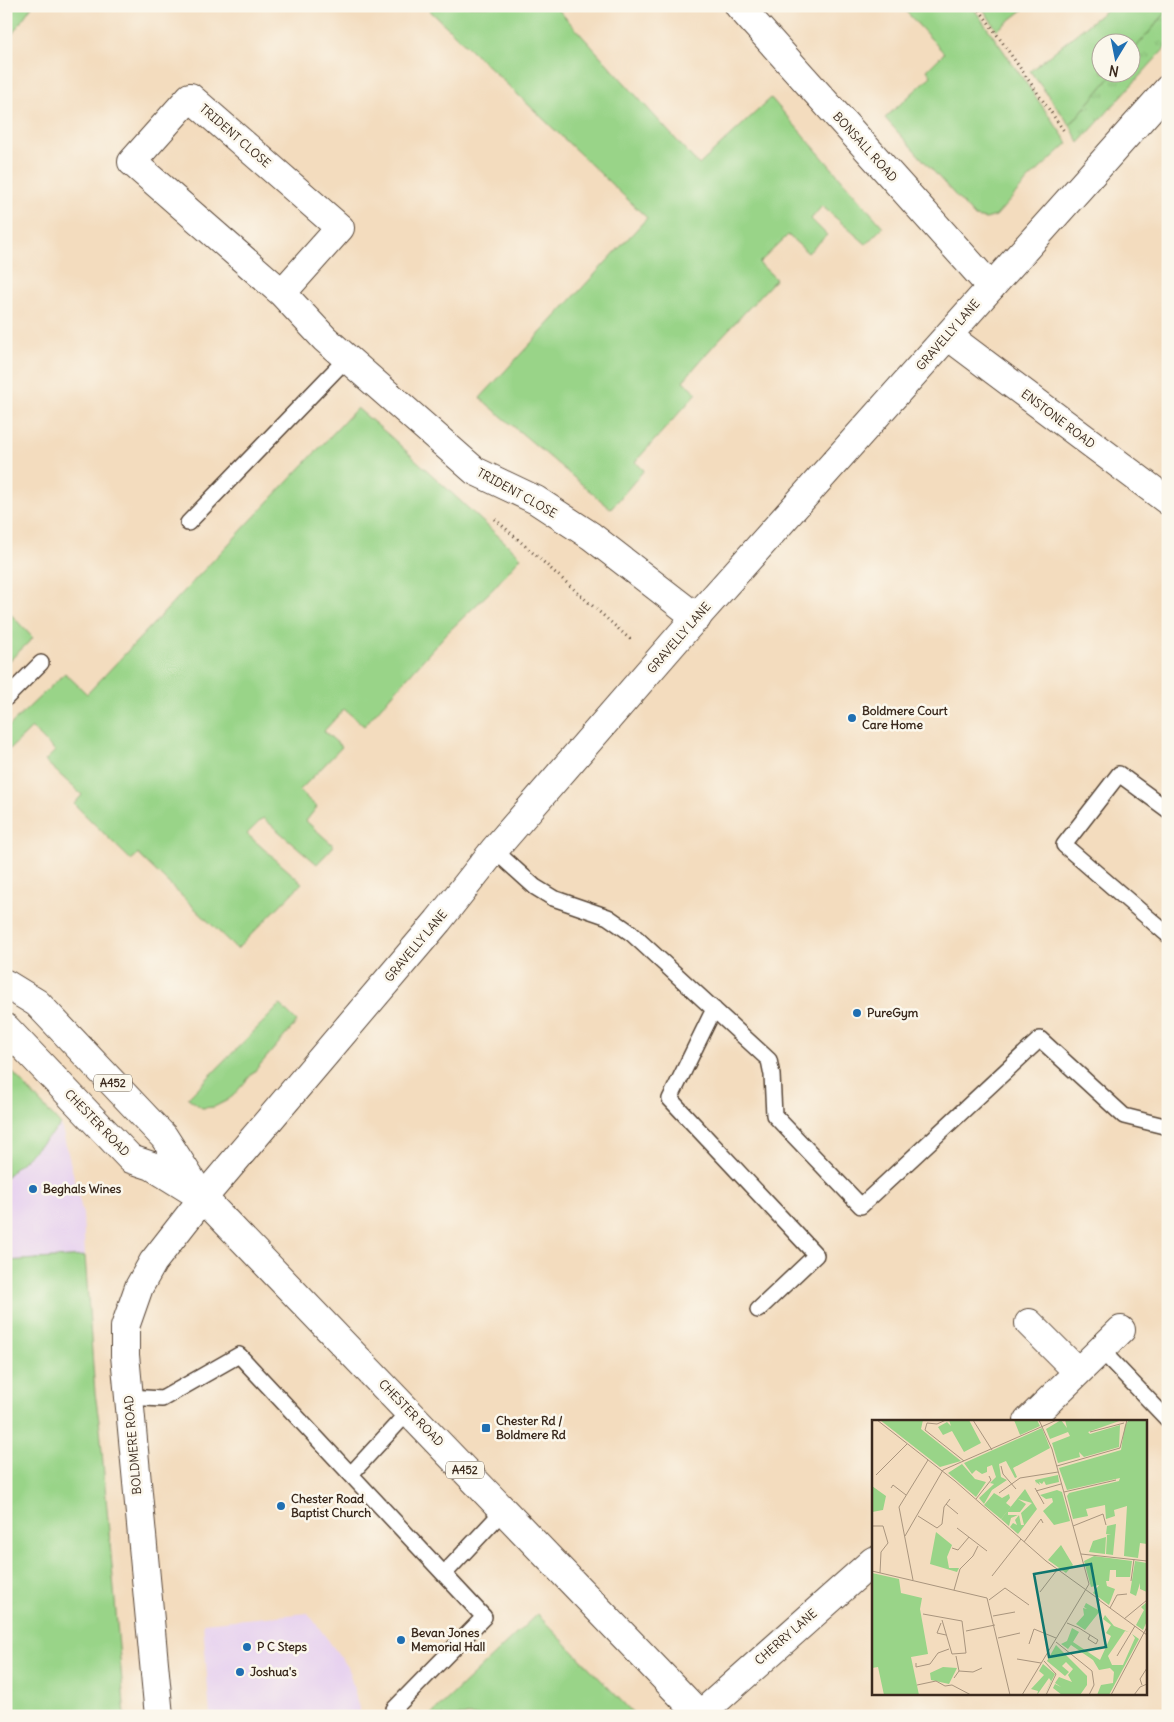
<svg xmlns="http://www.w3.org/2000/svg" width="1174" height="1722" font-family="Delius,sans-serif">
<style>
.built{fill:#e7d2ef}
.grass{fill:url(#grass-tufts);stroke:#6a7f53}
.green{fill:#99d488;stroke:#6a7f53}
.lines{fill:none;stroke-linecap:round;stroke-linejoin:round}
.lane-casing{stroke:#574536;stroke-width:18}
.street-casing{stroke:#574536;stroke-width:30}
.secondary-casing{stroke:#574536;stroke-width:30}
.highway-casing{stroke:#574536;stroke-width:30}
.path{stroke:#574536;stroke-width:3;stroke-dasharray:1 4;stroke-linecap:butt}
.lane{stroke:#fff;stroke-width:15}
.street{stroke:#fff;stroke-width:28}
.secondary{stroke:#fff;stroke-width:28}
.highway{stroke:#fff;stroke-width:28}
.poi-dot{fill:#1f6fb2;stroke:#fbf7ec;stroke-width:2}
.labels{text-anchor:middle;stroke-width:5;stroke-linejoin:round;paint-order:stroke}
.shield{fill:#fbf7ec;stroke:#75685c;stroke-width:1}
.shield-label{font-size:11px;font-weight:bold;fill:#3b2a1e}
.street-label{font-size:12px;fill:#3b2a1e;stroke:#fbf7ec}
.poi-label{font-size:12px;font-weight:bold;fill:#3b2a1e;stroke:#fbf7ec;text-anchor:start}
.inset-road{fill:none;stroke:#a9957e;stroke-width:1}
.view{fill:#0f766e;fill-opacity:0.15;stroke:#0f766e;stroke-width:2.5}
.inset-edge{fill:none;stroke:#3b2a1e;stroke-width:2.5}
</style>
<defs>
<pattern id="grass-tufts" width="24" height="20" patternUnits="userSpaceOnUse" patternTransform="scale(1.25)"><rect width="24" height="20" fill="#99d488"/><path d="M3 7l-1-3M5 7V3M7 7l1-3M15 17l-1-3M17 17v-4M19 17l1-3" fill="none" stroke="#85b675"/></pattern>
</defs>
<rect width="100%" height="100%" fill="#fbf7ec"/>
<filter id="ink" filterUnits="userSpaceOnUse"><feTurbulence type="fractalNoise" baseFrequency=".02" numOctaves="2"/><feDisplacementMap in="SourceGraphic" scale="10" xChannelSelector="R" yChannelSelector="G"/><feConvolveMatrix kernelMatrix="1 2 1 2 8 2 1 2 1" color-interpolation-filters="sRGB"/></filter>
<filter id="wash" filterUnits="userSpaceOnUse"><feTurbulence type="fractalNoise" baseFrequency=".0096" numOctaves="4" result="noise"/><feDisplacementMap in="SourceGraphic" scale="20" xChannelSelector="R" yChannelSelector="G"/><feGaussianBlur stdDeviation="1.12" result="paint"/><feColorMatrix in="noise" values="0 0 0 0 0 0 0 0 0 0 0 0 0 0 0 0 0 1.4 0 .05"/><feComposite in="paint" operator="in"/></filter>
<g filter="url(#wash)">
<rect width="100%" height="100%" fill="#f3dcbe"/>
<path class="built" d="M61,1125L83,1214L85,1256L6,1261V1177Z
M308,1613L348,1667L361,1716H210L203,1623Z"/>
<path class="grass" d="M1168,10V45L1079,143L1070,125L1114,73L1132,72V52Z"/>
<path class="green" d="M6,6H32L6,43Z
M425,6H555L699,165L771,98L883,227L866,244L822,206L811,219L827,235L808,253L788,235L759,263L776,279L714,345L683,381L697,393L635,462L644,470L611,509L480,398L647,218Z
M901,6H972L1068,143L1029,179L996,216L986,219L975,217L885,118L931,76L927,70L944,53Z
M981,6H1028L997,30Z
M1111,6H1168V10L1132,52V42H1102V72L1114,73L1070,125L1030,71Z
M357,408L390,436L521,557L493,589L447,633L364,726L344,709L324,731L342,747L299,791L317,807L306,821L334,846L317,864L263,818L247,834L302,883L237,949L138,854L131,860L74,804L82,795L45,761L55,751L32,728L10,749L6,746V729L65,673L87,694Z
M6,609L33,638L6,664Z
M280,1005L297,1022L233,1096L226,1101L214,1107L202,1108L188,1098Z
M6,1065L61,1125L6,1177Z
M85,1256L95,1393L100,1428L125,1716H6V1261Z
M537,1614L636,1716H430Z"/>
</g>
<g filter="url(#ink)">
<g class="lines">
<g class="lane-casing">
<path id="lane" d="M188,523L347,358
M6,698L41,663
M1168,810L1119,774L1064,845L1168,935
M494,850L535,887L553,898L608,917L631,933L769,1060L772,1075L774,1115L861,1206L1040,1039L1124,1116L1168,1127
M714,1009L670,1099L816,1255L758,1310
M1101,1350L1168,1420
M129,1397L162,1399L239,1355L484,1617L394,1709
M351,1474L409,1411
M444,1574L504,1510"/>
</g>
<g class="street-casing">
<path id="street" d="M739,6L991,287
M282,293L340,228L190,97L132,162L282,293L325,339L475,471L536,500L591,536L697,618
M948,336L1168,501
M1029,1323L1078,1372
M1028,1421L1121,1330
M700,1715L873,1561"/>
</g>
<g class="secondary-casing">
<path id="secondary" d="M159,1716L125,1355V1327L139,1287L153,1262L203,1198L438,921L494,850L684,631L1168,89"/>
</g>
<g class="highway-casing">
<path id="highway" d="M6,984L37,1003L164,1137L203,1198L701,1716
M6,1028L131,1159L152,1166L197,1194"/>
</g>
<path class="path" d="M977,6L1064,131
M495,519L632,641"/>
<use href="#lane" class="lane"/>
<use href="#street" class="street"/>
<use href="#secondary" class="secondary"/>
<use href="#highway" class="highway"/>
</g>
</g>
<g class="poi-dot">
<circle cx="852" cy="718" r="5"/>
<circle cx="857" cy="1013" r="5"/>
<circle cx="33" cy="1189" r="5"/>
<rect x="481" y="1423" width="10" height="10" rx="2.5"/>
<circle cx="281" cy="1506" r="5"/>
<circle cx="401" cy="1640" r="5"/>
<circle cx="247" cy="1647" r="5"/>
<circle cx="240" cy="1672" r="5"/>
</g>
<g class="labels">
<g class="shield">
<rect x="94" y="1074.5" width="38" height="17" rx="4"/>
<rect x="446" y="1461.5" width="38" height="17" rx="4"/>
</g>
<g class="shield-label">
<text x="113" y="1087">A452</text>
<text x="465" y="1474">A452</text>
</g>
<g class="street-label">
<text transform="translate(235 136) rotate(41)" y="4">TRIDENT CLOSE</text>
<text transform="translate(865 147) rotate(48)" y="4">BONSALL ROAD</text>
<text transform="translate(948 335) rotate(-49)" y="4">GRAVELLY LANE</text>
<text transform="translate(1058 419) rotate(37)" y="4">ENSTONE ROAD</text>
<text transform="translate(517 493) rotate(29)" y="4">TRIDENT CLOSE</text>
<text transform="translate(679 638) rotate(-49)" y="4">GRAVELLY LANE</text>
<text transform="translate(416 946) rotate(-50)" y="4">GRAVELLY LANE</text>
<text transform="translate(97 1123) rotate(46)" y="4">CHESTER ROAD</text>
<text transform="translate(411 1413) rotate(46)" y="4">CHESTER ROAD</text>
<text transform="translate(133 1445) rotate(-95)" y="4">BOLDMERE ROAD</text>
<text transform="translate(786 1637) rotate(-41)" y="4">CHERRY LANE</text>
</g>
<g class="poi-label">
<text x="862" y="715">Boldmere Court<tspan x="862" dy="14">Care Home</tspan></text>
<text x="867" y="1017">PureGym</text>
<text x="43" y="1193">Beghals Wines</text>
<text x="496" y="1425">Chester Rd /<tspan x="496" dy="14">Boldmere Rd</tspan></text>
<text x="291" y="1503">Chester Road<tspan x="291" dy="14">Baptist Church</tspan></text>
<text x="411" y="1637">Bevan Jones<tspan x="411" dy="14">Memorial Hall</tspan></text>
<text x="257" y="1651">P C Steps</text>
<text x="250" y="1676">Joshua's</text>
</g>
</g>
<g transform="translate(872 1420)">
<rect width="275" height="275" fill="#f3dcbe"/>
<path d="M153,69L165,89L146,114L138,107L141,103L145,105L143,100L147,95L149,105H152L149,93L160,83L146,79L154,84L148,92H136V95H146L139,98L137,106L129,99Z" fill="#99d488"/>
<path d="M142,0H165L168,6L148,15Z" fill="#99d488"/>
<path d="M8,0H51L49,9L89,41L68,47ZM77,0H97L109,23L92,32L80,11L71,15L66,7L75,2L79,6ZM189,0L195,8L193,0H250L216,12L218,14L248,5L247,27L212,37L207,32L208,37L186,43L180,23L198,16L196,12L178,19L174,9ZM257,0H275V124L268,123L266,138L252,136L255,86L242,90L243,96L234,99L233,85L214,89L216,96L201,99L195,76L197,73L247,61L248,58L195,70L187,48L249,30L253,5ZM170,8L178,28L141,48L145,57L143,58L134,41L127,44L129,57L135,60L120,70L112,84L107,78L122,64L118,63L124,57L120,45L115,47V52L110,54L104,50L100,54L92,43ZM90,44L103,59L114,62L104,77L76,53ZM186,55L187,62L174,65L172,61L170,64L167,62L168,65L164,62L165,66L163,60ZM0,66L14,76L11,90L0,92ZM185,70L190,72L198,101L182,105L171,91L181,82L180,78L174,79L168,75ZM122,73L130,78L137,74L138,78L134,83L139,87L129,99L112,85ZM244,104L241,135L234,134L235,115H239L234,114L235,106ZM64,112L80,125L75,137L77,148H87L85,152L58,144ZM234,117L233,134L217,132L221,121ZM189,125L201,145L194,153L176,140ZM222,136L260,141L258,157H244V150H238L237,161H234L235,166L243,169L237,185L221,173L227,165L219,167L212,141ZM263,141L275,143V172L268,169V163L264,176L258,173ZM0,153L27,159L29,173L50,178L48,189L56,234L39,237L47,275H12L6,247L0,248ZM275,182V201L271,210L264,205L272,190L269,187ZM214,183L228,191L213,210L204,204L212,195L211,188L215,189L212,187ZM233,195L242,206L257,212L253,211L236,236L240,245H251L263,218L260,214L267,219L237,275H225L229,265L241,263L242,252L238,248L227,250L221,240L199,225L196,229L189,224L195,221L200,208L207,212L201,222L228,240L239,216L234,213L239,205L231,199ZM184,225L215,256V265L208,275H190L181,268L183,264L189,267L183,263L187,257L200,262L196,255L201,249L194,242L190,246L197,252L193,256L175,241ZM171,244L183,254L173,274L179,261L177,258L165,275L166,271L159,269L172,255L167,251ZM71,247L85,248L77,264L59,260L58,253Z" fill="#99d488"/>
<path class="inset-road" d="M5,0L83,61L174,141L228,180M101,0L120,30M55,3L53,10L92,41M55,3L65,4L74,0M218,12L252,3M129,46L131,54L144,69M185,46L248,28L255,0M4,55L35,24M19,68L21,65L34,75M163,68L172,84M164,71L189,64M192,72L244,60M127,73L148,58L186,52M104,79L119,60L117,56M74,84L86,94M46,96L65,108L70,104L72,87L78,79M0,106H11L16,123L9,132L8,153M201,106L231,94L234,105M85,108L115,131M33,116L71,50L185,0M152,122L169,99L171,103M80,128L86,130L97,117M209,134L275,141M0,151L115,178L138,275M120,156L149,119M41,160L27,87L56,40M259,161L262,139M82,170L88,149L101,136L106,126M168,172L185,150M117,180L133,168L157,185M227,180L275,215M238,188L245,175L255,174M51,194L90,201L94,233L80,234L70,200M121,196L143,192M252,199L275,180M69,203L65,213L74,215M195,203L207,208L226,220L224,224L216,219L218,215M94,211L123,205M126,218L148,213M184,222L220,251L222,265L217,275M157,224L162,209L184,218M84,236L87,251M245,236L263,206M145,239L169,243M172,241L184,254L174,275M44,243V247L58,244L66,233L77,229M82,258L87,251L101,252L110,248M45,265L64,261L73,266L80,265L99,275M270,265L268,259L275,248M150,275L217,164L180,29L167,0M239,275L275,207M262,275L268,267L275,264"/>
<path class="view" d="M219,144L234,227L177,237L162,154Z"/>
<rect width="275" height="275" class="inset-edge"/>
</g>
<rect width="1174" height="1722" fill="none" stroke="#fbf7ec" stroke-width="25"/>
<g transform="translate(1116 58) rotate(190)"><circle r="24" fill="#fbf7ec" stroke="#aea59a"/>
<path d="M0-4L9 19L0 12L-9 19Z" fill="#1f6fb2"/>
<text y="-8" font-size="14" font-weight="bold" text-anchor="middle" fill="#3b2a1e">N</text>
</g>
</svg>
